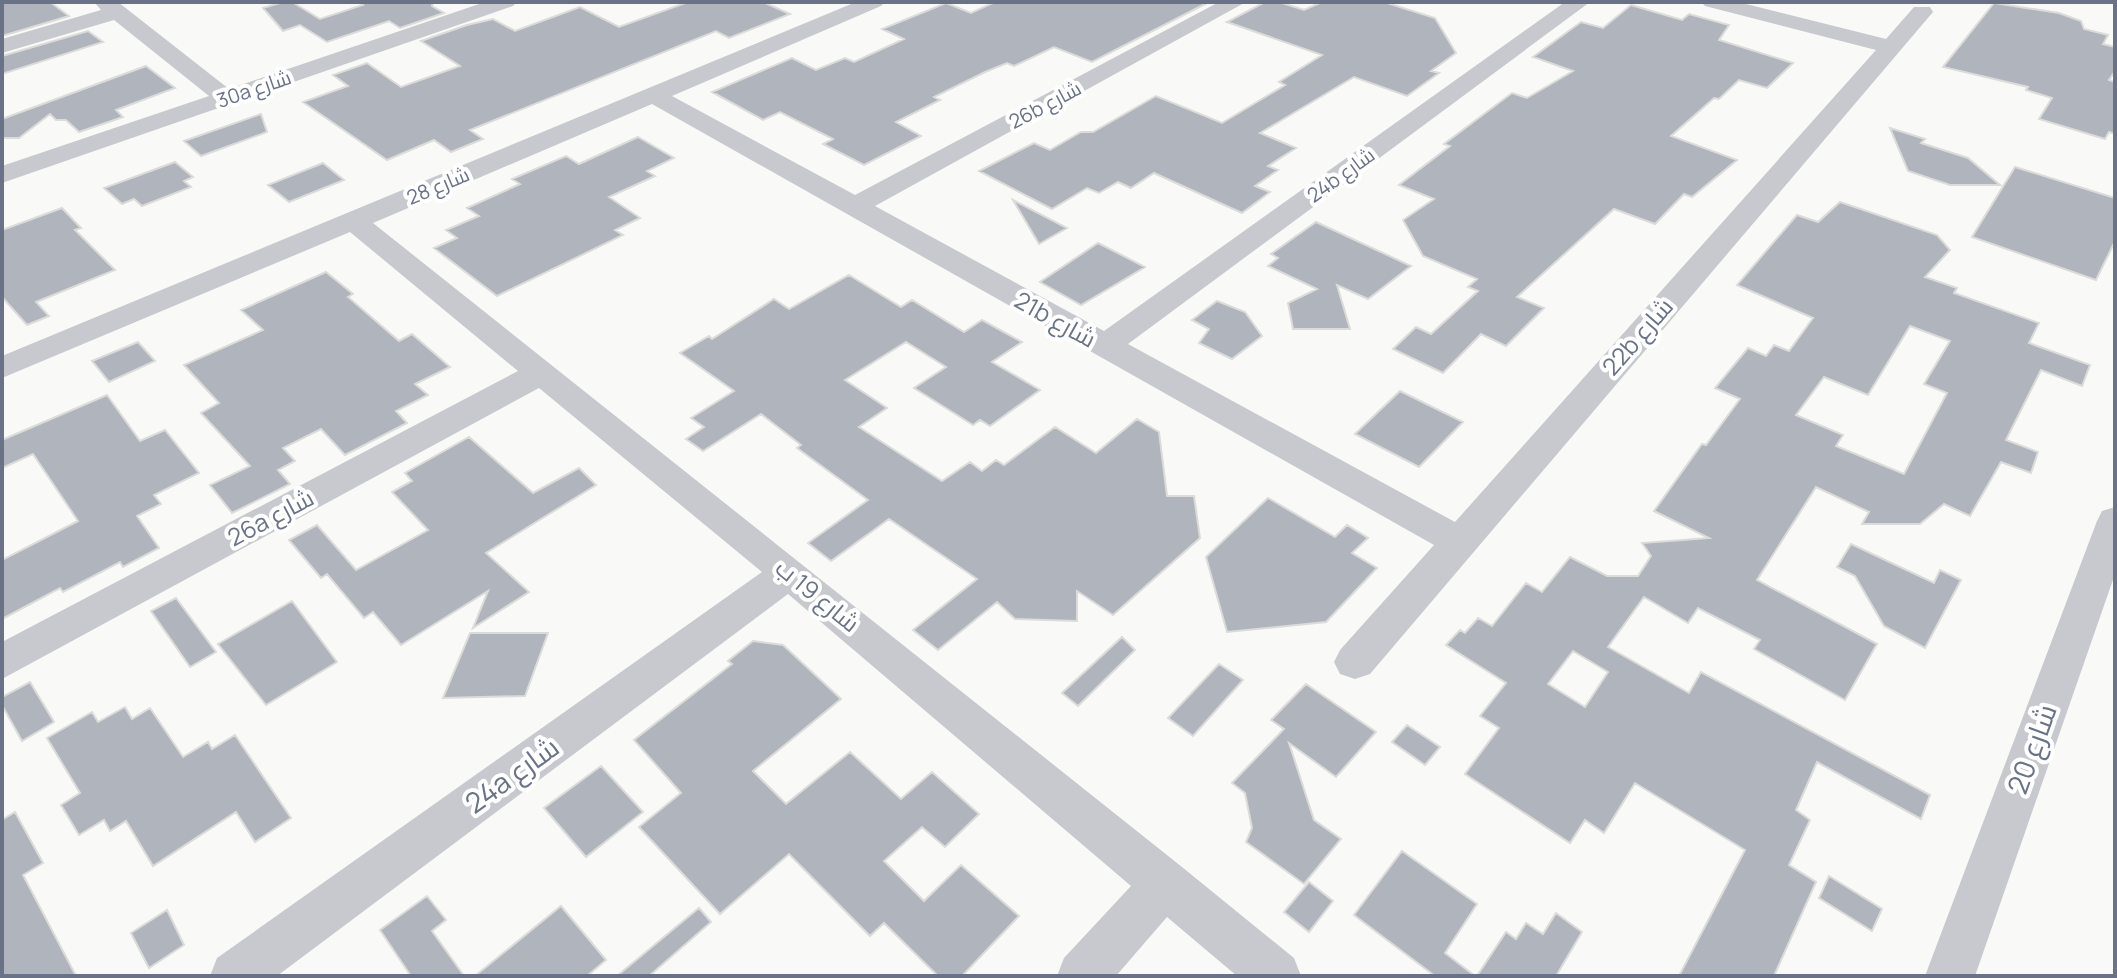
<svg xmlns="http://www.w3.org/2000/svg" width="2117" height="978" font-family="Manrope,Cairo,sans-serif">
<style>
.building{fill:#b0b4bd;stroke:#dbdbd9;stroke-width:2;fill-rule:evenodd}
.lines{fill:none;stroke-linecap:round;stroke-linejoin:round}
.minor{fill:#c7c9ce;fill-rule:evenodd}
.labels{text-anchor:middle;stroke-width:8;stroke-linejoin:round;paint-order:stroke}
.far-street-label{font-size:20px;fill:#697287;stroke:#fff}
.street-label{font-size:24px;fill:#697287;stroke:#fff}
.near-street-label{font-size:28px;fill:#697287;stroke:#fff}
</style>
<rect width="100%" height="100%" fill="#f9f9f7"/>
<path class="building" d="M2,2H50L69,16L2,36Z
M283,2H292L320,19L363,5L359,2H433L432,6L444,13L400,28L389,21L327,42L300,25L283,31L263,8Z
M688,2H763L790,14L729,38L716,31L470,130L483,139L451,152L434,140L387,160L303,102L348,86L333,75L367,63L401,87L460,66L421,41L467,25L493,19L515,31L580,7L619,27Z
M995,2H1209L1092,62L1054,47L1014,66L1007,63L985,72L934,97L940,100L896,122L921,136L864,165L823,144L833,139L780,112L763,120L712,92L792,58L816,70L845,58L854,62L904,39L882,29L946,3L971,13Z
M1265,2H1279L1304,10L1322,2H1384L1435,18L1456,53L1431,71L1439,73L1407,96L1354,77L1260,133L1296,148L1268,166L1278,170L1255,186L1270,192L1242,213L1154,173L1131,188L1118,182L1099,193L1087,188L1052,209L979,171L1034,143L1050,150L1081,132H1093L1156,96L1222,123L1285,85L1279,82L1322,55L1227,22Z
M1994,3L2059,13L2081,21L2084,29L2108,35L2103,44L2115,47V71L2109,80L2115,82V134L2109,132L2105,139L2039,119L2052,98L2026,90L2028,87L1943,67Z
M1631,5L1682,20L1689,14L1729,25L1719,40L1793,63L1767,88L1739,80L1719,99L1714,98L1671,136L1737,160L1692,197L1684,194L1655,224L1614,209L1517,297L1544,308L1506,346L1481,334L1443,373L1393,349L1416,327L1431,334L1478,291L1468,287L1477,279L1423,256L1403,220L1434,199L1399,185L1450,146L1444,144L1512,93L1527,98L1573,71L1533,57L1581,22L1603,28Z
M88,31L103,42L2,74V56Z
M146,66L175,88L116,110L123,117L79,132L66,120H56L50,114L19,138H2V119Z
M261,114L267,132L201,156L184,141Z
M1890,128L1925,139L1921,143L1968,158L2000,185H1950L1908,171Z
M638,137L674,158L647,171L655,176L609,197L640,218L615,230L623,235L497,296L434,248L457,238L446,230L479,216L467,208L520,184L512,179L566,156L579,164Z
M175,162L193,177L184,181L191,187L142,206L134,199L122,204L104,188Z
M323,163L344,180L289,202L268,185Z
M2015,167L2115,198V241L2096,280L1972,237Z
M1013,200L1067,228L1039,244Z
M1840,202L1937,235L1950,250L1925,277L1957,288L1954,293L2039,323L2029,343L2090,365L2082,386L2041,370L2006,440L2038,452L2031,473L2001,462L1970,516L1944,504L1920,524H1862L1869,512L1816,487L1757,580L1877,644L1845,700L1754,649L1760,640L1698,608L1688,623L1644,597L1608,647L1689,693L1701,672L1930,795L1921,819L1817,762L1796,810L1810,820L1789,865L1816,882L1774,976H1679L1745,850L1635,783L1604,833L1585,820L1570,843L1465,774L1499,728L1480,716L1506,683L1446,645L1460,630L1465,633L1478,618L1492,626L1526,583L1542,592L1570,557L1607,576H1638L1651,556L1642,543L1709,538L1654,511L1702,444L1706,445L1740,399L1715,388L1748,348L1766,356L1774,345L1789,351L1813,318L1737,285L1797,215L1818,222ZM1910,326L1950,341L1924,384L1947,393L1904,474L1836,446L1843,435L1796,415L1824,377L1868,395ZM1573,651L1608,672L1585,707L1548,684Z
M62,208L81,228L75,230L115,270L36,302L49,316L27,325L2,297V230Z
M1316,222L1411,266L1368,299L1337,285L1350,329H1293L1288,303L1317,289L1268,266L1278,258L1271,254Z
M1098,243L1145,267L1081,305L1040,282Z
M326,272L353,294L348,297L399,341L412,334L450,367L415,384L428,395L396,411L407,423L345,455L321,429L283,448L295,461L278,470L290,484L232,513L210,485L250,466L201,413L219,403L184,365L263,330L241,310Z
M849,275L901,307L912,300L964,332L982,320L1022,342L992,362L1040,390L990,426L980,420L973,425L914,388L946,367L906,342L845,380L887,408L859,427L942,481L970,462L982,471L996,460L1004,465L1055,427L1096,453L1137,419L1159,432L1167,496H1194L1200,538L1113,615L1077,591V621L1015,619L997,602L938,650L913,630L977,579L889,519L831,561L808,543L868,500L797,448L801,445L761,414L703,451L686,439L704,427L691,418L734,391L680,353L709,336L712,339L774,299L789,309Z
M1217,301L1245,312L1262,336L1232,359L1199,343L1209,329L1192,320Z
M138,342L155,361L109,382L92,361Z
M1400,391L1463,422L1419,467L1355,434Z
M107,395L140,441L165,430L199,473L154,495L161,504L137,516L159,548L123,567L120,562L63,592L60,588L2,619V560L78,521L33,454L2,468V440Z
M469,437L533,493L579,468L596,485L486,553L529,592L473,628L488,591L401,645L373,612L364,618L327,574L321,578L289,540L317,525L356,570L428,530L392,492L412,481L405,473Z
M1268,498L1335,537L1347,525L1368,538L1352,553L1377,568L1326,622L1227,632L1206,557Z
M1851,544L1934,583L1940,570L1961,580L1925,648L1884,626L1855,576L1837,567Z
M176,598L216,652L190,667L151,611Z
M292,601L337,662L266,705L218,644Z
M470,633H548L525,696L443,698Z
M1122,637L1135,650L1078,706L1062,693Z
M753,641L783,645L841,699L753,771L786,804L850,752L901,799L932,772L979,814L945,847L922,827L884,861L924,901L961,865L1019,916L962,976H938L884,923L870,936L789,854L720,914L639,827L681,793L634,740L732,664L728,661Z
M1219,664L1243,680L1193,736L1168,718Z
M30,682L54,722L22,741L2,705V697Z
M1306,684L1376,732L1336,777L1289,743L1314,820L1341,839L1304,884L1246,842L1252,828L1245,793L1232,783L1284,729L1271,720Z
M125,707L132,719L150,708L183,757L208,742L212,749L235,735L291,818L255,842L236,812L153,866L126,821L110,831L104,820L79,835L61,805L80,793L47,738L92,712L98,722Z
M1407,725L1440,747L1425,765L1392,742Z
M601,766L643,812L586,857L544,808Z
M15,812L43,863L23,875L76,976H2V820Z
M1402,851L1477,904L1445,953L1475,976H1435L1354,915Z
M1829,876L1882,909L1872,931L1819,898Z
M1309,882L1333,901L1309,932L1284,912Z
M427,896L446,920L432,931L464,976H411L380,930Z
M561,906L606,960L587,976H475Z
M699,908L711,922L649,976H617Z
M167,910L184,945L149,968L131,933Z
M1556,913L1582,932L1556,976H1477L1506,932L1516,939L1526,923L1543,934Z"/>
<g class="lines">
<path class="minor" d="M94,2H118L229,89L485,2H517L513,6L2,183V166L209,96L114,20L2,53V39L101,10Z
M856,2H885L881,6L672,96L855,195L1219,2H1246L875,206L1104,331L1565,2H1590L1128,344L1455,522L1876,50L1705,6L1701,2H1738L1886,39L1914,7H1930L1933,12L1370,674L1355,679L1340,674L1334,662L1340,650L1434,545L652,104L373,223L1182,867L1294,958L1301,976H1237L1167,917L1116,976H1057L1064,958L1131,886L788,594L277,976H210L217,958L762,572L539,388L2,679V642L518,371L350,232L2,378V356Z
M2115,507V574L1975,976H1925L2097,521L2102,511Z"/>
</g>
<g class="labels">
<g class="far-street-label">
<text transform="translate(254 89) rotate(-19)" y="7">30a شارع</text>
<text transform="translate(1045 105) rotate(-28)" y="7">26b شارع</text>
<text transform="translate(1341 175) rotate(-36)" y="7">24b شارع</text>
<text transform="translate(438 186) rotate(-23)" y="7">شارع 28</text>
</g>
<g class="street-label">
<text transform="translate(1055 320) rotate(29)" y="8">21b شارع</text>
<text transform="translate(1638 337) rotate(-49)" y="8">22b شارع</text>
<text transform="translate(271 518) rotate(-28)" y="8">26a شارع</text>
<text transform="translate(817 596) rotate(39)" y="8">شارع 19 ب</text>
</g>
<g class="near-street-label">
<text transform="translate(2032 749) rotate(-70)" y="10">شارع 20</text>
<text transform="translate(512 775) rotate(-36)" y="10">24a شارع</text>
</g>
</g>
<rect width="2117" height="978" fill="none" stroke="#697287" stroke-width="8"/>
</svg>
